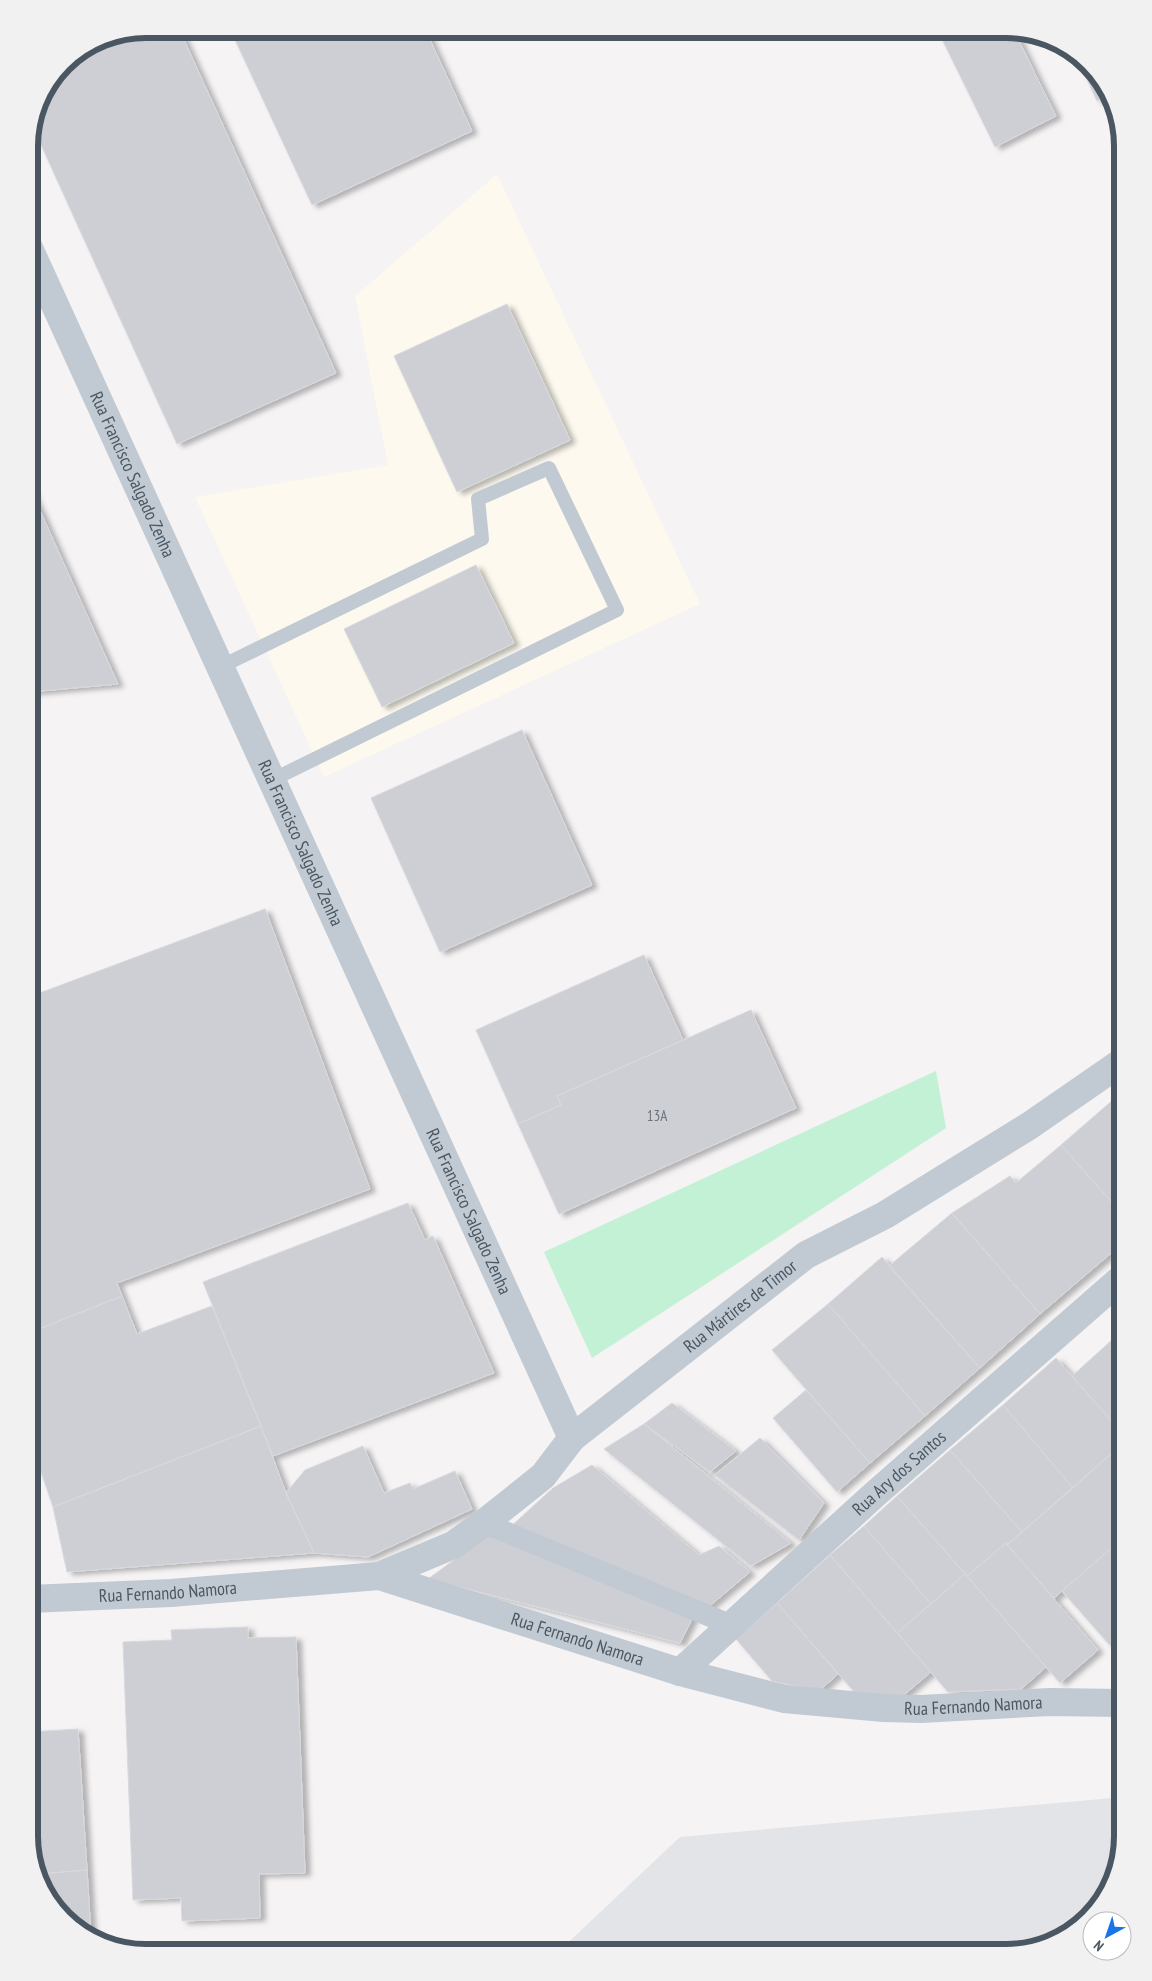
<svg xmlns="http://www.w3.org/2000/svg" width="1152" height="1981" font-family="'PT Sans Narrow',sans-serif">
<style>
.commercial{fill:#fdf9ef}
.airport{fill:#e2e4e7}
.green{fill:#c3f1d5}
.building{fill:#cdcfd5;stroke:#d7d9de;filter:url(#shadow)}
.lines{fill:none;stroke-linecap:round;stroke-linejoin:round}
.service{stroke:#c1cad2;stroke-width:14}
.pedestrian{stroke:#c1cad2;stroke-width:21}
.minor{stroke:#c1cad2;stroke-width:28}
.labels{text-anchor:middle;stroke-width:4.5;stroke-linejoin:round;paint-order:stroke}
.number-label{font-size:15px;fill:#6b747e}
.street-label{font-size:18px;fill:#4a5661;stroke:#fff}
.rim{fill:none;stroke:#4a5661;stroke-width:6}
</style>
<defs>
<filter id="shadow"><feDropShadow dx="5.5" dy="3" stdDeviation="2.5" flood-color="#0004"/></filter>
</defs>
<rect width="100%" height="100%" fill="#f5f3f3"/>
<path class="commercial" d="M497,174L700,604L324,777L195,497L388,465L355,296Z"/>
<path class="airport" d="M1123,1797V1836L1104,1900L1058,1940L1007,1952H558L680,1837Z"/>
<path class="green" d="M936,1071L946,1128L592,1358L544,1252Z"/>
<path class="building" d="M145,29H179L336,373L177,444L32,125L41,94L63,63L101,38Z
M230,29H425L472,131L312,205Z
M937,29H1013L1056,116L995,147Z
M1073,50L1111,94L1097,101Z
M507,304L570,440L457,492L394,356Z
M29,486L118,684L29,692Z
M476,565L514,643L382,707L344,629Z
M522,730L592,885L440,952L371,798Z
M265,909L370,1189L117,1283L122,1296L29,1333V997Z
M644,955L683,1040L557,1096L561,1105L518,1124L476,1030Z
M751,1010L796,1108L559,1214L518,1124L561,1105L557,1096Z
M1114,1099L1123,1110V1215L1061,1145Z
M1061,1145L1123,1215V1243L1040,1314L952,1213L1010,1176L1016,1183Z
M408,1203L425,1240L433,1236L494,1373L273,1456L203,1282Z
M952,1213L1040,1314L980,1368L889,1266Z
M882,1257L980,1368L925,1416L828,1304Z
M122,1296L137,1334L212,1306L261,1426L53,1507L29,1437V1333Z
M828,1304L925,1416L870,1463L772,1350Z
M1123,1330V1434L1072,1376Z
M1056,1358L1123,1434V1443L1073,1488L1003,1405Z
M806,1390L870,1463L837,1492L773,1418Z
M672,1403L736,1451L710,1472L644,1424Z
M1003,1405L1073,1488L1022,1532L950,1450Z
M644,1424L791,1543L751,1566L604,1449Z
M261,1426L286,1493L314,1553L67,1572L53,1507Z
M760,1438L824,1503L799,1540L715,1475Z
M1123,1443V1538L1054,1598L1007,1545Z
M363,1446L384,1493L410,1483L413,1489L455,1471L472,1509L368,1557L314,1553L286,1493L305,1470Z
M950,1450L1022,1532L1007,1545L1006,1543L967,1576L897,1496Z
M592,1465L699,1555L719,1546L750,1572L706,1609L508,1529L553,1488Z
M897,1496L965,1574L931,1604L864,1526Z
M864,1526L931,1604L897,1633L830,1555Z
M495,1530L694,1615L680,1643L428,1579Z
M1123,1538V1660L1062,1591Z
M1006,1543L1098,1650L1060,1683L967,1576Z
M830,1555L931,1672L898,1700L856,1694L777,1603Z
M965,1574L1046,1667L1021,1689L948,1692L897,1633Z
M777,1603L838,1674L819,1691L772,1681L736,1639Z
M248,1627V1638L296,1637L305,1873L259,1874L260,1918L182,1921L181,1898L133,1900L123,1642L172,1640L171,1630Z
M78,1729L87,1870L38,1874L29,1836V1732Z
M87,1870L91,1936L81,1933L41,1887L38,1874Z"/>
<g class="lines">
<path class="service" d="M220,667L482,539L478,499L549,468L617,610L272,780"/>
<path class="pedestrian" d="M484,1523L731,1625"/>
<g class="minor">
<path id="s1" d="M29,248L572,1438"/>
<path id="s2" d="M379,1576L453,1545L484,1523L543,1476L572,1438L806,1255L885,1215L1029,1126L1123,1061"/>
<path id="s3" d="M29,1599L171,1593L379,1576L680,1672L784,1699L884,1708L921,1709L1050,1702L1123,1703"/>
<path id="s4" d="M680,1672L874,1495L1123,1277"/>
</g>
</g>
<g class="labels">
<g class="number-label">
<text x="657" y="1121">13A</text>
</g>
<g class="street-label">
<text dy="6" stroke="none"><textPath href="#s1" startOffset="249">Rua Francisco Salgado Zenha</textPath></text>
<text dy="6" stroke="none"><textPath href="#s1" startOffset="654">Rua Francisco Salgado Zenha</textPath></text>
<text dy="6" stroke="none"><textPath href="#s1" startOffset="1059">Rua Francisco Salgado Zenha</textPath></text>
<text dy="6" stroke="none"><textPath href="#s2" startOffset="455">Rua Mártires de Timor</textPath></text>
<text dy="6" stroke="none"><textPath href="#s4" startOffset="296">Rua Ary dos Santos</textPath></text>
<text dy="6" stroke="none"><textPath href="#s3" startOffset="139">Rua Fernando Namora</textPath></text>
<text dy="6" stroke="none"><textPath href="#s3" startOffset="559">Rua Fernando Namora</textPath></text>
<text dy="6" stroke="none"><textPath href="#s3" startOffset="964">Rua Fernando Namora</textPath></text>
</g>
</g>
<path d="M0 0H1152V1981H0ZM146 38H1006A108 108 0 0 1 1114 146V1836A108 108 0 0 1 1006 1944H146A108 108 0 0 1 38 1836V146A108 108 0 0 1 146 38Z" fill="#f1f1f2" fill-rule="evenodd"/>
<path class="rim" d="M146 38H1006A108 108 0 0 1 1114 146V1836A108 108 0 0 1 1006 1944H146A108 108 0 0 1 38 1836V146A108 108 0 0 1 146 38Z"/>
<g transform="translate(1107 1936) rotate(220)"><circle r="24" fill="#ffffff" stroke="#b7bbc0"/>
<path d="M0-4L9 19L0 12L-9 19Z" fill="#1a73e8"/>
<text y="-8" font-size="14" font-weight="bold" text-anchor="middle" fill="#4a5661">N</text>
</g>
</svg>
